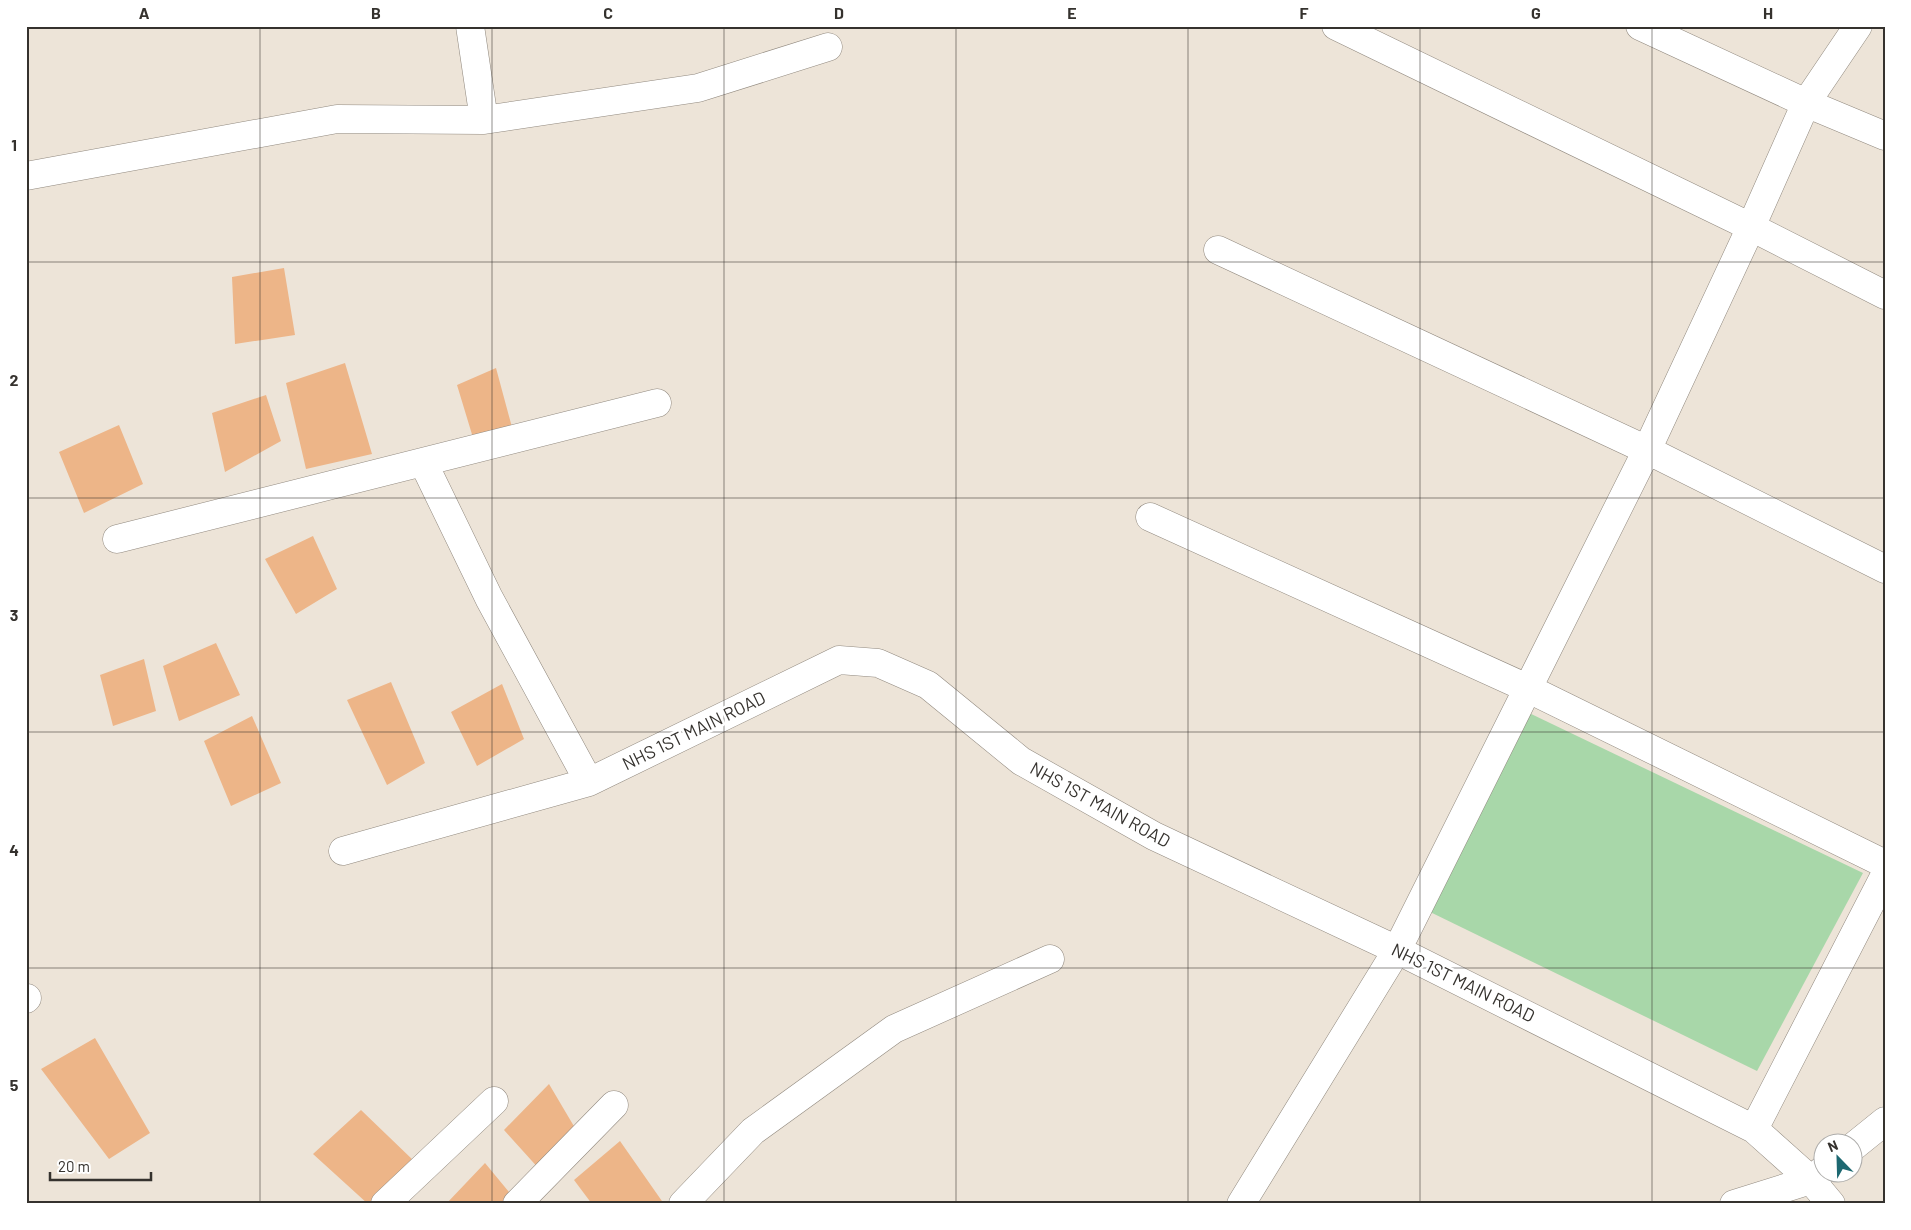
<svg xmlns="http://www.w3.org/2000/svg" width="1911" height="1230" font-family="Barlow,sans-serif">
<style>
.green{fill:#a8d7a9}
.building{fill:#edb588}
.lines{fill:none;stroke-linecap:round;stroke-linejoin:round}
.minor-casing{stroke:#91897f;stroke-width:29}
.minor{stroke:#fff;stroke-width:28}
.grid{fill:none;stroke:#35322e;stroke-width:1;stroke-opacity:0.55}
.labels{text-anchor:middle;stroke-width:5;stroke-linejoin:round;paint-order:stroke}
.street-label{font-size:18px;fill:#35322e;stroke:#fff}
.neatline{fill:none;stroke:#35322e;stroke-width:2}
.grid-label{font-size:16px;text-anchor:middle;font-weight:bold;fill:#35322e}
</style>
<rect width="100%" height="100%" fill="#ede4d8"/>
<path class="green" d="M1527,712L1863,873L1757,1071L1426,910Z"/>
<path class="building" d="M284,268L295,335L235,344L232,277Z
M345,363L372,454L306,469L286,383Z
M496,368L513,431L474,441L457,385Z
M266,395L281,441L225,472L212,413Z
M119,425L143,484L84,513L59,452Z
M313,536L337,589L296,614L265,559Z
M216,643L240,695L179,721L163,666Z
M144,659L156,711L113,726L100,675Z
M391,682L425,763L387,785L347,700Z
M502,684L524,739L477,766L451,712Z
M252,716L281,783L231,806L204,741Z
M95,1038L150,1133L109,1159L41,1069Z
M549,1084L575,1128L541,1171L504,1130Z
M361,1110L414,1161L373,1204H368L313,1154Z
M620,1141L664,1204H592L574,1180Z
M485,1163L514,1198L508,1204H446Z"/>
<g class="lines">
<g class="minor-casing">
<path id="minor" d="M470,26L484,120L698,88L828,47
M1336,26L1751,227L1885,295
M1640,26L1806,103L1885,136
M26,176L337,119L484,120
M1218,250L1647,450L1885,569
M423,462L489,598L589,782
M1150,517L1527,688L1885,864
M117,539L657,403
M343,851L589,782L839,660L878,663L928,685L1021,761L1154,836L1397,950L1754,1129L1811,1180L1831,1204
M26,999L27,998
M1754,1129L1885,875
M1854,1146L1885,1121
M385,1204L494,1101
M517,1204L614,1105
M683,1204L753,1131L894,1029L1050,959
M1241,1204L1397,950L1647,450L1751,227L1806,103L1858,26
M1734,1204L1811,1180L1823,1170"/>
</g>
<use href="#minor" class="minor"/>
</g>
<path class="grid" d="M260,26V1204M492,26V1204M724,26V1204M956,26V1204M1188,26V1204M1420,26V1204M1652,26V1204M26,262H1885M26,498H1885M26,732H1885M26,968H1885"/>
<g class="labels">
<g class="street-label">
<text transform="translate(694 731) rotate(-26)" y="6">NHS 1ST MAIN ROAD</text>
<text transform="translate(1100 805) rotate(29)" y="6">NHS 1ST MAIN ROAD</text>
<text transform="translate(1463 983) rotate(26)" y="6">NHS 1ST MAIN ROAD</text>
</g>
</g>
<rect width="1911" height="1230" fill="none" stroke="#ffffff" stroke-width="55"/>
<g transform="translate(1838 1158) rotate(337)"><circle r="24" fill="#ffffff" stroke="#aeadab"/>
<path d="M0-4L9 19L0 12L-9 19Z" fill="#1d6871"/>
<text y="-8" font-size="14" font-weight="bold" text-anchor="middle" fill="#35322e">N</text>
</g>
<path d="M50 1172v8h101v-8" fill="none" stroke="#35322e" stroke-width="2.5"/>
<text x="58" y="1172" font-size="15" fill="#35322e" stroke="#ffffff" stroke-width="4" paint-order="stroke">20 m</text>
<rect x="28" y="28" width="1856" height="1174" class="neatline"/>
<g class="grid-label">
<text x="144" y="19">A</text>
<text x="376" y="19">B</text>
<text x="608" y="19">C</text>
<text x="839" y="19">D</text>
<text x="1072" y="19">E</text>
<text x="1304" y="19">F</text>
<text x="1536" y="19">G</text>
<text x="1768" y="19">H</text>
<text x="14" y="151">1</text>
<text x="14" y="386">2</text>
<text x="14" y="621">3</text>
<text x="14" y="856">4</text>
<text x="14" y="1091">5</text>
</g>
</svg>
